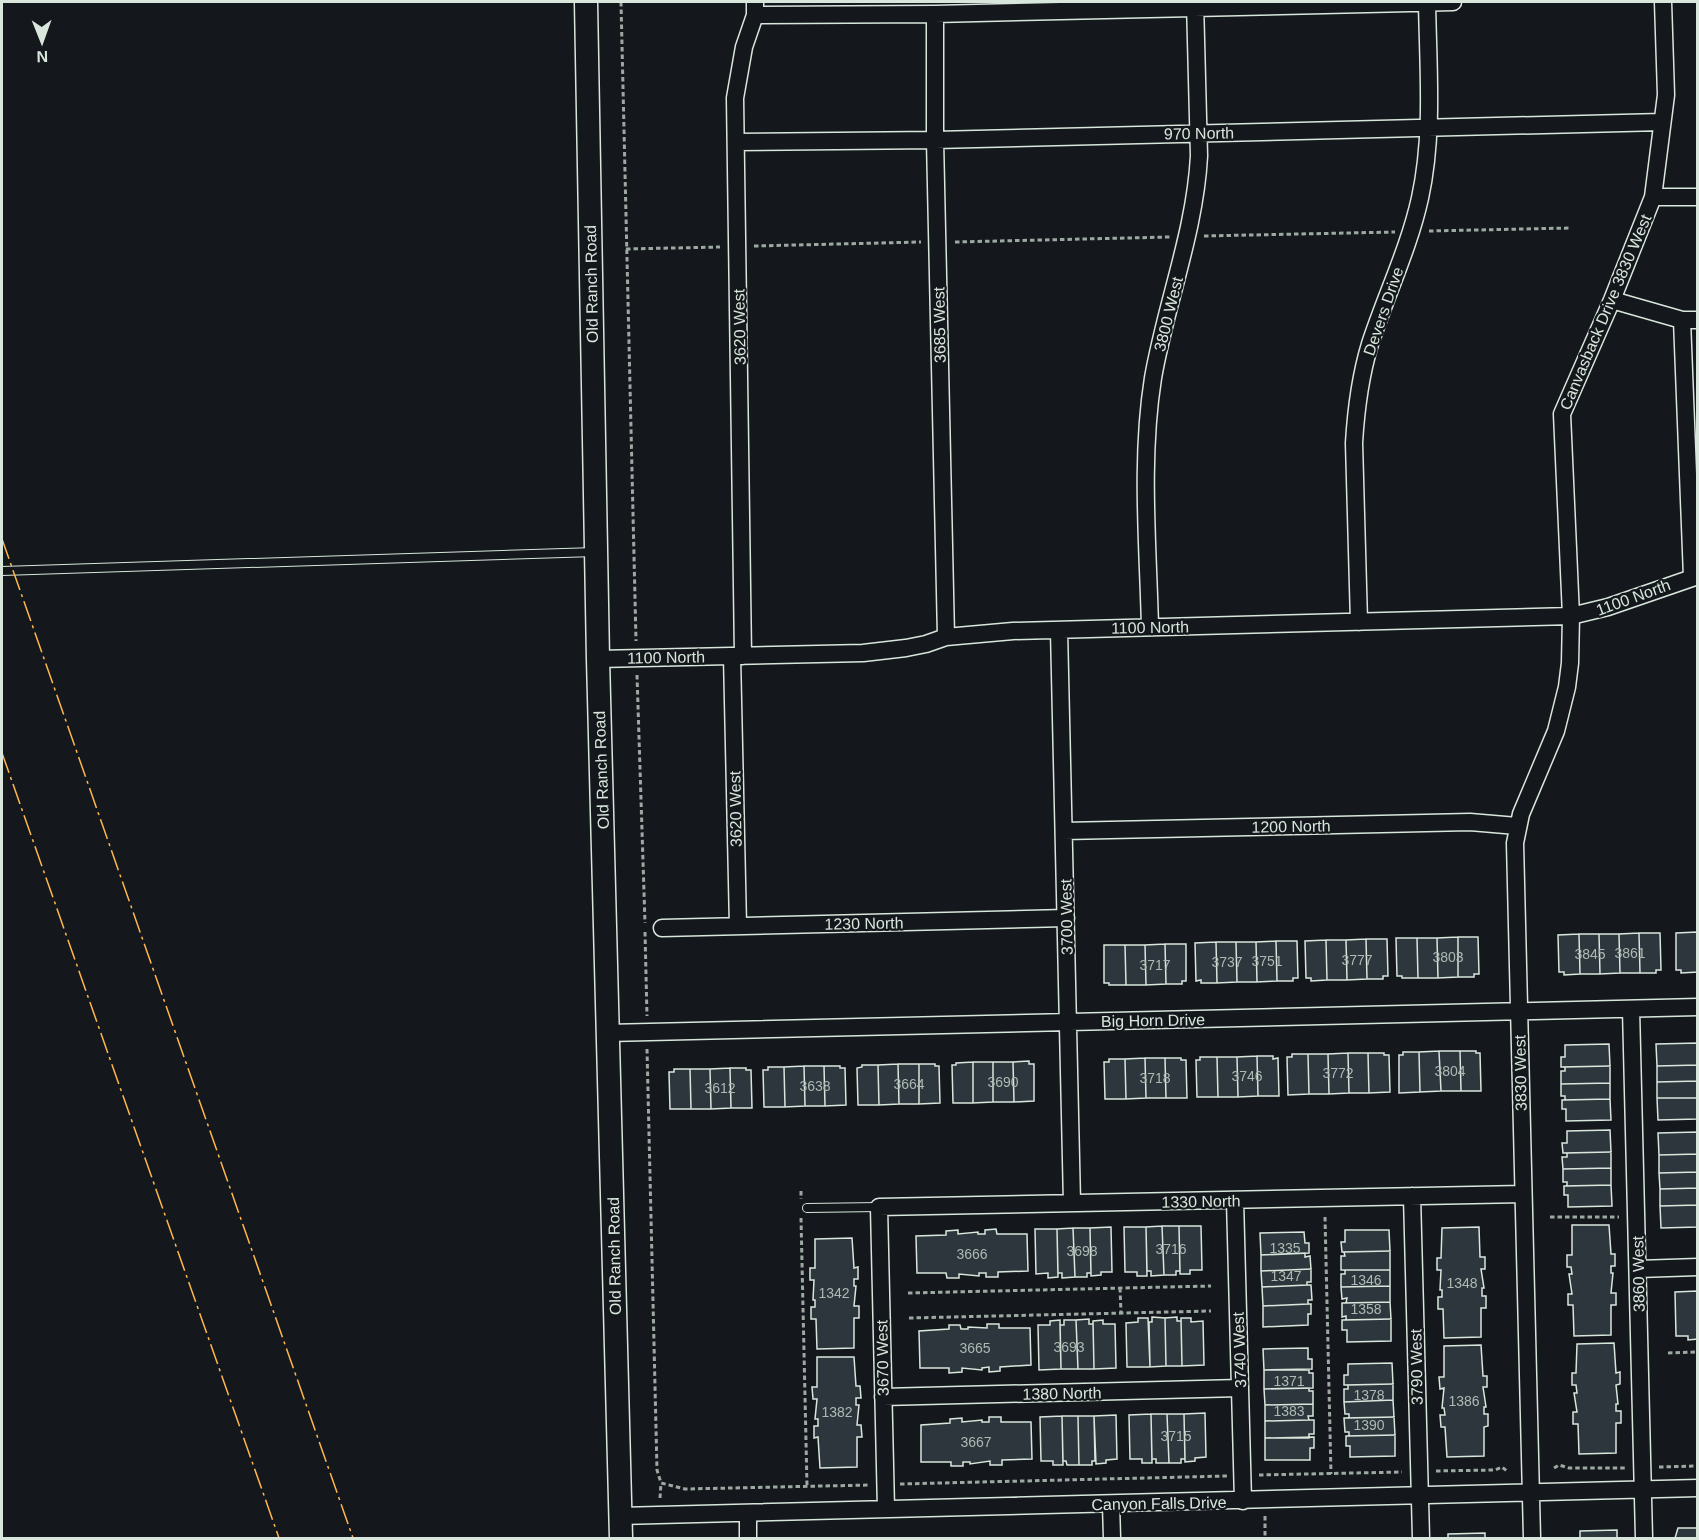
<svg xmlns="http://www.w3.org/2000/svg" width="1699" height="1540" font-family="Helvetica,sans-serif">
<style>
.building{fill:#2c363c;stroke:#d8e6dc;stroke-width:1.5}
.lines{fill:none;stroke-linecap:round;stroke-linejoin:round}
.lane-casing{stroke:#d8e6dc;stroke-width:10}
.street-casing{stroke:#d8e6dc;stroke-width:19}
.secondary-casing{stroke:#d8e6dc;stroke-width:25}
.path{stroke:#9da8a2;stroke-width:3;stroke-dasharray:4.5 3;stroke-linecap:butt}
.lane{stroke:#14181c;stroke-width:8}
.street{stroke:#14181c;stroke-width:16}
.secondary{stroke:#14181c;stroke-width:22}
.power{stroke:#ffb74d;stroke-width:1.5;stroke-dasharray:21 4.5 3 4.5;stroke-linecap:butt}
.labels{text-anchor:middle;stroke-width:4.5;stroke-linejoin:round;paint-order:stroke}
.number-label{font-size:14px;fill:#adbab4}
.street-label{font-size:16px;fill:#d8e6dc;stroke:#14181c}
</style>
<rect width="100%" height="100%" fill="#14181c"/>
<path class="building" d="M1697,932L1698,972L1681,973V970H1676V933Z
M1639,933H1660L1661,970H1656V973H1640Z
M1639,933L1640,973H1620L1619,934Z
M1579,934H1599L1600,974H1580Z
M1579,934L1580,974L1564,975V972H1559L1558,935Z
M1599,934H1619L1620,973L1600,974Z
M1458,937H1478L1479,974H1474V977H1458Z
M1458,937V977L1438,978L1437,938Z
M1396,938H1417L1418,978H1402V976H1397Z
M1417,938H1437L1438,978H1418Z
M1366,939H1387L1388,976H1383V979H1367Z
M1366,939L1367,979L1347,980L1346,940Z
M1326,940H1346L1347,980H1327Z
M1326,940L1327,980L1311,981V978H1306L1305,941Z
M1276,941L1277,981L1257,982L1256,942Z
M1276,941H1297L1298,978H1293V981H1277Z
M1216,942H1236L1237,982L1217,983Z
M1216,942L1217,983H1201V980L1196,981L1195,943Z
M1236,942H1256L1257,982H1237Z
M1165,944H1186V981H1182V984H1166Z
M1165,944L1166,984L1146,985L1145,945Z
M1104,945H1125L1126,985H1109V983H1104Z
M1125,945H1145L1146,985H1126Z
M1698,1043V1065L1657,1066L1656,1044Z
M1609,1044L1610,1066L1561,1067V1057H1565V1045Z
M1439,1051H1460L1461,1091H1441Z
M1439,1051L1441,1091L1420,1092L1419,1052Z
M1460,1051H1476V1053H1480L1481,1091H1461Z
M1403,1052H1419L1420,1092L1399,1093V1055H1403Z
M1348,1053L1349,1093L1329,1094L1328,1054Z
M1348,1053H1368L1369,1093H1349Z
M1368,1053H1384V1055H1389L1390,1092L1369,1093Z
M1292,1054H1308L1309,1094L1288,1095L1287,1057H1292Z
M1308,1054H1328L1329,1094H1309Z
M1257,1056H1273V1059L1278,1058L1279,1096H1258Z
M1257,1056L1258,1096L1238,1097L1237,1057Z
M1200,1057H1217L1218,1097H1197L1196,1060H1200Z
M1217,1057H1237L1238,1097H1218Z
M1145,1058H1165L1166,1098H1146Z
M1145,1058L1146,1098L1126,1099L1125,1059Z
M1165,1058H1181V1060H1186L1187,1098H1166Z
M1109,1059H1125L1126,1099H1105L1104,1062H1109Z
M1029,1061V1064H1034V1101L1014,1102L1013,1062Z
M973,1062H993V1102L973,1103Z
M973,1062V1103H953L952,1065H956V1063Z
M993,1062H1013L1014,1102H993Z
M898,1064H919V1104H899Z
M898,1064L899,1104L879,1105L878,1065Z
M919,1064H935V1066H939L940,1103L919,1104Z
M862,1065H878L879,1105H858L857,1068L862,1067Z
M1698,1065V1081L1657,1082V1066Z
M804,1066H824L825,1106H805Z
M804,1066L805,1106L785,1107L784,1067Z
M824,1066H840V1068H845L846,1105L825,1106Z
M1610,1066V1083L1561,1084V1071H1565V1067Z
M768,1067H784L785,1107H764L763,1070H768Z
M730,1068H746V1070H751L752,1108H731Z
M730,1068L731,1108L711,1109L710,1069Z
M674,1069H690L691,1109H670L669,1072H674Z
M690,1069H710L711,1109H691Z
M1698,1081V1098H1657V1082Z
M1610,1083V1099L1565,1100V1096H1561V1084Z
M1657,1098H1698V1119L1658,1120Z
M1610,1099L1611,1120L1566,1121V1109H1562V1100Z
M1610,1130L1611,1152L1563,1153L1562,1143H1567V1131Z
M1698,1132V1154L1659,1155L1658,1133Z
M1611,1152V1168L1563,1169L1562,1157H1567V1153Z
M1698,1154V1172L1659,1173V1155Z
M1611,1168V1185L1567,1186V1182H1563V1169Z
M1698,1172V1188L1660,1189L1659,1173Z
M1611,1185L1612,1206L1568,1207V1195H1564V1186Z
M1698,1188V1205L1660,1206V1189Z
M1698,1205V1227L1661,1228L1660,1206Z
M1572,1225H1609L1611,1254H1615V1266H1611V1273H1613L1611,1293H1616V1305H1611V1335L1574,1336L1573,1305H1568V1294H1572L1569,1274H1572L1571,1267H1567V1255H1572Z
M1162,1226L1164,1275L1151,1276V1271H1147L1146,1227Z
M1162,1226H1179L1180,1271H1176V1275H1164Z
M1179,1226H1201L1202,1270H1190V1274H1180Z
M1111,1227L1112,1272H1101V1275L1091,1276L1090,1228Z
M1124,1227H1146L1147,1276H1137V1272H1125Z
M1479,1227L1480,1257H1485V1269H1481L1484,1288H1482V1296H1486V1308H1481V1337L1444,1338L1443,1309H1438V1297H1442V1290H1440L1441,1270H1437V1258H1441L1442,1228Z
M1073,1228L1075,1277L1062,1278V1273H1058L1057,1229Z
M1073,1228H1090L1091,1273H1087V1277H1075Z
M996,1229L997,1234H1027L1028,1271L998,1272V1277H986V1273H979V1276L959,1274V1278H947L946,1273H917L916,1236L946,1235V1231L958,1230V1234L978,1232V1234H985V1230Z
M1035,1229H1057L1058,1277L1048,1278V1273L1036,1274Z
M1345,1230H1389L1390,1251L1342,1252L1341,1242H1345Z
M1304,1232L1305,1243H1309V1253L1261,1255L1260,1233Z
M852,1238L854,1268L858,1267V1279H854V1286H856L854,1306H859V1318H854V1348L817,1349L816,1319H811V1307H815V1300H813L814,1280H810V1268H815V1239Z
M1390,1251V1270H1341V1256H1345L1344,1252Z
M1305,1253V1257L1310,1256L1311,1269L1261,1271V1255Z
M1311,1269V1282H1307V1285L1262,1287L1261,1271Z
M1345,1270H1390V1286L1341,1287V1274H1345Z
M1307,1285H1311L1312,1300H1308V1304L1263,1306L1262,1287Z
M1390,1286V1302L1346,1303L1347,1298L1342,1299L1341,1287Z
M1697,1291L1698,1339L1688,1340V1336H1676L1675,1292Z
M1390,1302L1391,1319L1346,1320V1316L1342,1317V1303Z
M1308,1304H1311V1314H1308V1325L1263,1327V1306Z
M1152,1317L1165,1318L1166,1366L1150,1367L1149,1322H1152Z
M1177,1317V1321H1181L1182,1366H1166L1165,1318Z
M1138,1318H1148L1150,1367H1127L1126,1323L1138,1322Z
M1181,1318H1191V1322L1203,1321L1204,1365L1182,1366Z
M1089,1319V1324H1093L1094,1369H1078L1076,1320Z
M1391,1319V1341L1347,1342V1330H1342V1320Z
M1060,1320L1061,1369L1039,1370L1038,1325H1050V1321Z
M1064,1320H1076L1078,1369H1061L1060,1325H1064Z
M1103,1320V1324H1115L1116,1368L1094,1369L1093,1321Z
M987,1324H999V1328H1030L1031,1365L1000,1367V1371L989,1372V1367L982,1368V1370L962,1368V1372L949,1373V1368H920L919,1331L949,1329V1325H960L961,1329H968V1327L987,1328Z
M1614,1343L1616,1373L1620,1372V1384L1616,1385L1618,1404H1616V1411H1621V1423H1616V1453L1579,1454L1578,1424H1573V1412H1577L1574,1393H1577L1576,1385H1572V1373H1576L1577,1344Z
M1481,1345L1483,1376H1487V1387H1483L1486,1407H1484V1414H1488V1426L1484,1427V1456L1447,1457L1445,1427H1441L1440,1415H1445L1444,1408H1442L1444,1388L1440,1389L1439,1377H1444V1346Z
M1308,1348V1359H1312V1369L1264,1370L1263,1349Z
M817,1357H854L856,1386H860L861,1398H856V1405H859L857,1425H861L862,1437H857V1467L820,1468L818,1437L814,1438V1426H818V1419H815L817,1399H813L812,1387H817Z
M1392,1363L1393,1384L1344,1385V1375H1348V1364Z
M1264,1370H1309V1373H1313V1388L1264,1389Z
M1393,1384V1400L1344,1402V1389H1348V1385Z
M1309,1388V1391H1313V1404L1265,1405L1264,1389Z
M1393,1400L1394,1417L1349,1418V1414H1345L1344,1402Z
M1313,1404V1416H1308L1309,1420L1265,1421V1405Z
M1205,1413L1206,1457L1195,1458V1461L1185,1462L1184,1414Z
M1151,1414L1152,1463H1142V1459H1130L1129,1415Z
M1151,1414H1167L1169,1463H1156V1459H1152Z
M1167,1414H1184L1185,1459H1181V1463H1169Z
M1116,1415L1117,1459L1106,1460V1463L1096,1464L1094,1416Z
M1062,1416L1063,1465H1053V1461H1041L1040,1417Z
M1062,1416H1078L1079,1465H1067L1066,1461H1063Z
M1078,1416H1094L1095,1461H1092V1465H1079Z
M989,1417H1001V1422H1031L1032,1459L1002,1460V1465H990V1461L970,1464V1462H963V1466H951V1462H921V1425L950,1423V1419L962,1418V1422L982,1420V1422H989Z
M1394,1417L1395,1435L1349,1436V1432H1345L1344,1418Z
M1309,1420H1314V1434H1309V1438H1265V1421Z
M1395,1435V1456L1350,1457V1446H1346V1436Z
M1314,1437V1448H1310V1460H1265V1438Z
M1678,1528H1698V1538H1675Z
M1617,1530V1538H1580V1531Z
M1485,1533V1538H1448V1534Z"/>
<g class="lines">
<g class="lane-casing">
<path id="lane" d="M2,571L595,552
M807,1208L879,1207"/>
</g>
<g class="street-casing">
<path id="street" d="M935,14V140L946,637
M755,15L935,14L1453,2
M736,142L935,140L1662,122
M1653,197L1666,95L1663,2
M1612,300L1682,320H1698
M1682,320L1692,577
M1359,622L1354,443C1356,409 1360,377 1370,344C1386,295 1409,248 1420,198C1434,134 1428,67 1427,2
M1150,627C1148,545 1140,460 1153,378C1166,303 1195,232 1199,156L1195,2
M1059,630L1072,1203
M732,656L738,926
M743,656L735,98L744,47L755,15V2
M598,659L863,653L906,648L926,644L946,637L1013,631L1571,616L1608,607L1698,576
M1064,831L1470,822L1517,826
M662,928L1066,918
M1631,1009L1644,1538
M608,1033L1698,1007
M1412,1196L1421,1538
M1235,1200L1243,1501
M1638,1269L1698,1267
M883,1397L1240,1388
M1111,1504L1112,1538
M886,1509L879,1207L1523,1194
M748,1513V1538
M620,1516L1698,1488
M1532,1538L1515,843L1521,814L1556,731L1567,687L1570,663L1571,616L1562,414L1612,300L1653,197H1698"/>
</g>
<g class="secondary-casing">
<path id="secondary" d="M586,2L598,659L621,1538"/>
</g>
<path class="path" d="M621,2L636,641
M1429,231L1571,228
M1204,236L1395,232
M955,242L1170,237
M754,246L921,242
M626,249L720,247
M637,675L645,923
M645,932L647,1016
M647,1049L657,1470L661,1483L685,1489L870,1485
M801,1191V1199
M1325,1217L1331,1474
M1550,1217H1619
M801,1218L807,1486
M1120,1288L1121,1313
M908,1293L1211,1286
M909,1318L1211,1311
M1668,1353L1698,1352
M1659,1467L1698,1466
M1554,1468L1559,1465L1569,1468H1625
M1436,1471L1495,1470L1502,1467L1507,1471
M1259,1475L1402,1472
M900,1484L1227,1476
M660,1498L661,1483
M1265,1516V1538"/>
<use href="#lane" class="lane"/>
<use href="#street" class="street"/>
<use href="#secondary" class="secondary"/>
<path class="power" d="M2,539L353,1538
M2,753L279,1538"/>
</g>
<g class="labels">
<g class="number-label">
<text x="1630" y="958">3861</text>
<text x="1590" y="959">3845</text>
<text x="1448" y="962">3803</text>
<text x="1357" y="965">3777</text>
<text x="1267" y="966">3751</text>
<text x="1227" y="967">3737</text>
<text x="1155" y="970">3717</text>
<text x="1450" y="1076">3804</text>
<text x="1338" y="1078">3772</text>
<text x="1247" y="1081">3746</text>
<text x="1155" y="1083">3718</text>
<text x="1003" y="1087">3690</text>
<text x="909" y="1089">3664</text>
<text x="815" y="1091">3638</text>
<text x="720" y="1093">3612</text>
<text x="1285" y="1253">1335</text>
<text x="1171" y="1254">3716</text>
<text x="1082" y="1256">3698</text>
<text x="972" y="1259">3666</text>
<text x="1286" y="1281">1347</text>
<text x="1366" y="1285">1346</text>
<text x="1462" y="1288">1348</text>
<text x="834" y="1298">1342</text>
<text x="1366" y="1314">1358</text>
<text x="1069" y="1352">3693</text>
<text x="975" y="1353">3665</text>
<text x="1289" y="1386">1371</text>
<text x="1369" y="1400">1378</text>
<text x="1464" y="1406">1386</text>
<text x="1289" y="1416">1383</text>
<text x="837" y="1417">1382</text>
<text x="1369" y="1430">1390</text>
<text x="1176" y="1441">3715</text>
<text x="976" y="1447">3667</text>
</g>
<g class="street-label">
<text transform="translate(1199 133) rotate(-1)" y="6">970 North</text>
<text transform="translate(591 284) rotate(-91)" y="6">Old Ranch Road</text>
<text transform="translate(1383 311) rotate(-71)" y="6">Devers Drive</text>
<text transform="translate(1605 312) rotate(-67)" y="6">Canvasback Drive 3830 West</text>
<text transform="translate(1168 314) rotate(-76)" y="6">3800 West</text>
<text transform="translate(939 325) rotate(-91)" y="6">3685 West</text>
<text transform="translate(739 327) rotate(-91)" y="6">3620 West</text>
<text transform="translate(1633 597) rotate(-20)" y="6">1100 North</text>
<text transform="translate(1150 627) rotate(-1)" y="6">1100 North</text>
<text transform="translate(666 657) rotate(-1)" y="6">1100 North</text>
<text transform="translate(601 770) rotate(-92)" y="6">Old Ranch Road</text>
<text transform="translate(735 809) rotate(-91)" y="6">3620 West</text>
<text transform="translate(1291 826) rotate(-1)" y="6">1200 North</text>
<text transform="translate(1066 917) rotate(-91)" y="6">3700 West</text>
<text transform="translate(864 923) rotate(-1)" y="6">1230 North</text>
<text transform="translate(1153 1020) rotate(-1)" y="6">Big Horn Drive</text>
<text transform="translate(1520 1073) rotate(-91)" y="6">3830 West</text>
<text transform="translate(1201 1201) rotate(-1)" y="6">1330 North</text>
<text transform="translate(614 1256) rotate(-91)" y="6">Old Ranch Road</text>
<text transform="translate(1638 1274) rotate(-91)" y="6">3860 West</text>
<text transform="translate(1239 1350) rotate(-92)" y="6">3740 West</text>
<text transform="translate(882 1358) rotate(-91)" y="6">3670 West</text>
<text transform="translate(1416 1367) rotate(-91)" y="6">3790 West</text>
<text transform="translate(1062 1393) rotate(-1)" y="6">1380 North</text>
<text transform="translate(1159 1503) rotate(-1)" y="6">Canyon Falls Drive</text>
</g>
</g>
<rect width="1699" height="1540" fill="none" stroke="#d8e6dc" stroke-width="6"/>
<g transform="translate(42 42) rotate(179)" stroke="#14181c" stroke-width="4.5" paint-order="stroke">
<path d="M0-4.5L10 22L0 15L-10 22Z" fill="#d8e6dc"/>
<text y="-9" font-size="16" font-weight="bold" text-anchor="middle" fill="#d8e6dc">N</text>
</g>
</svg>
